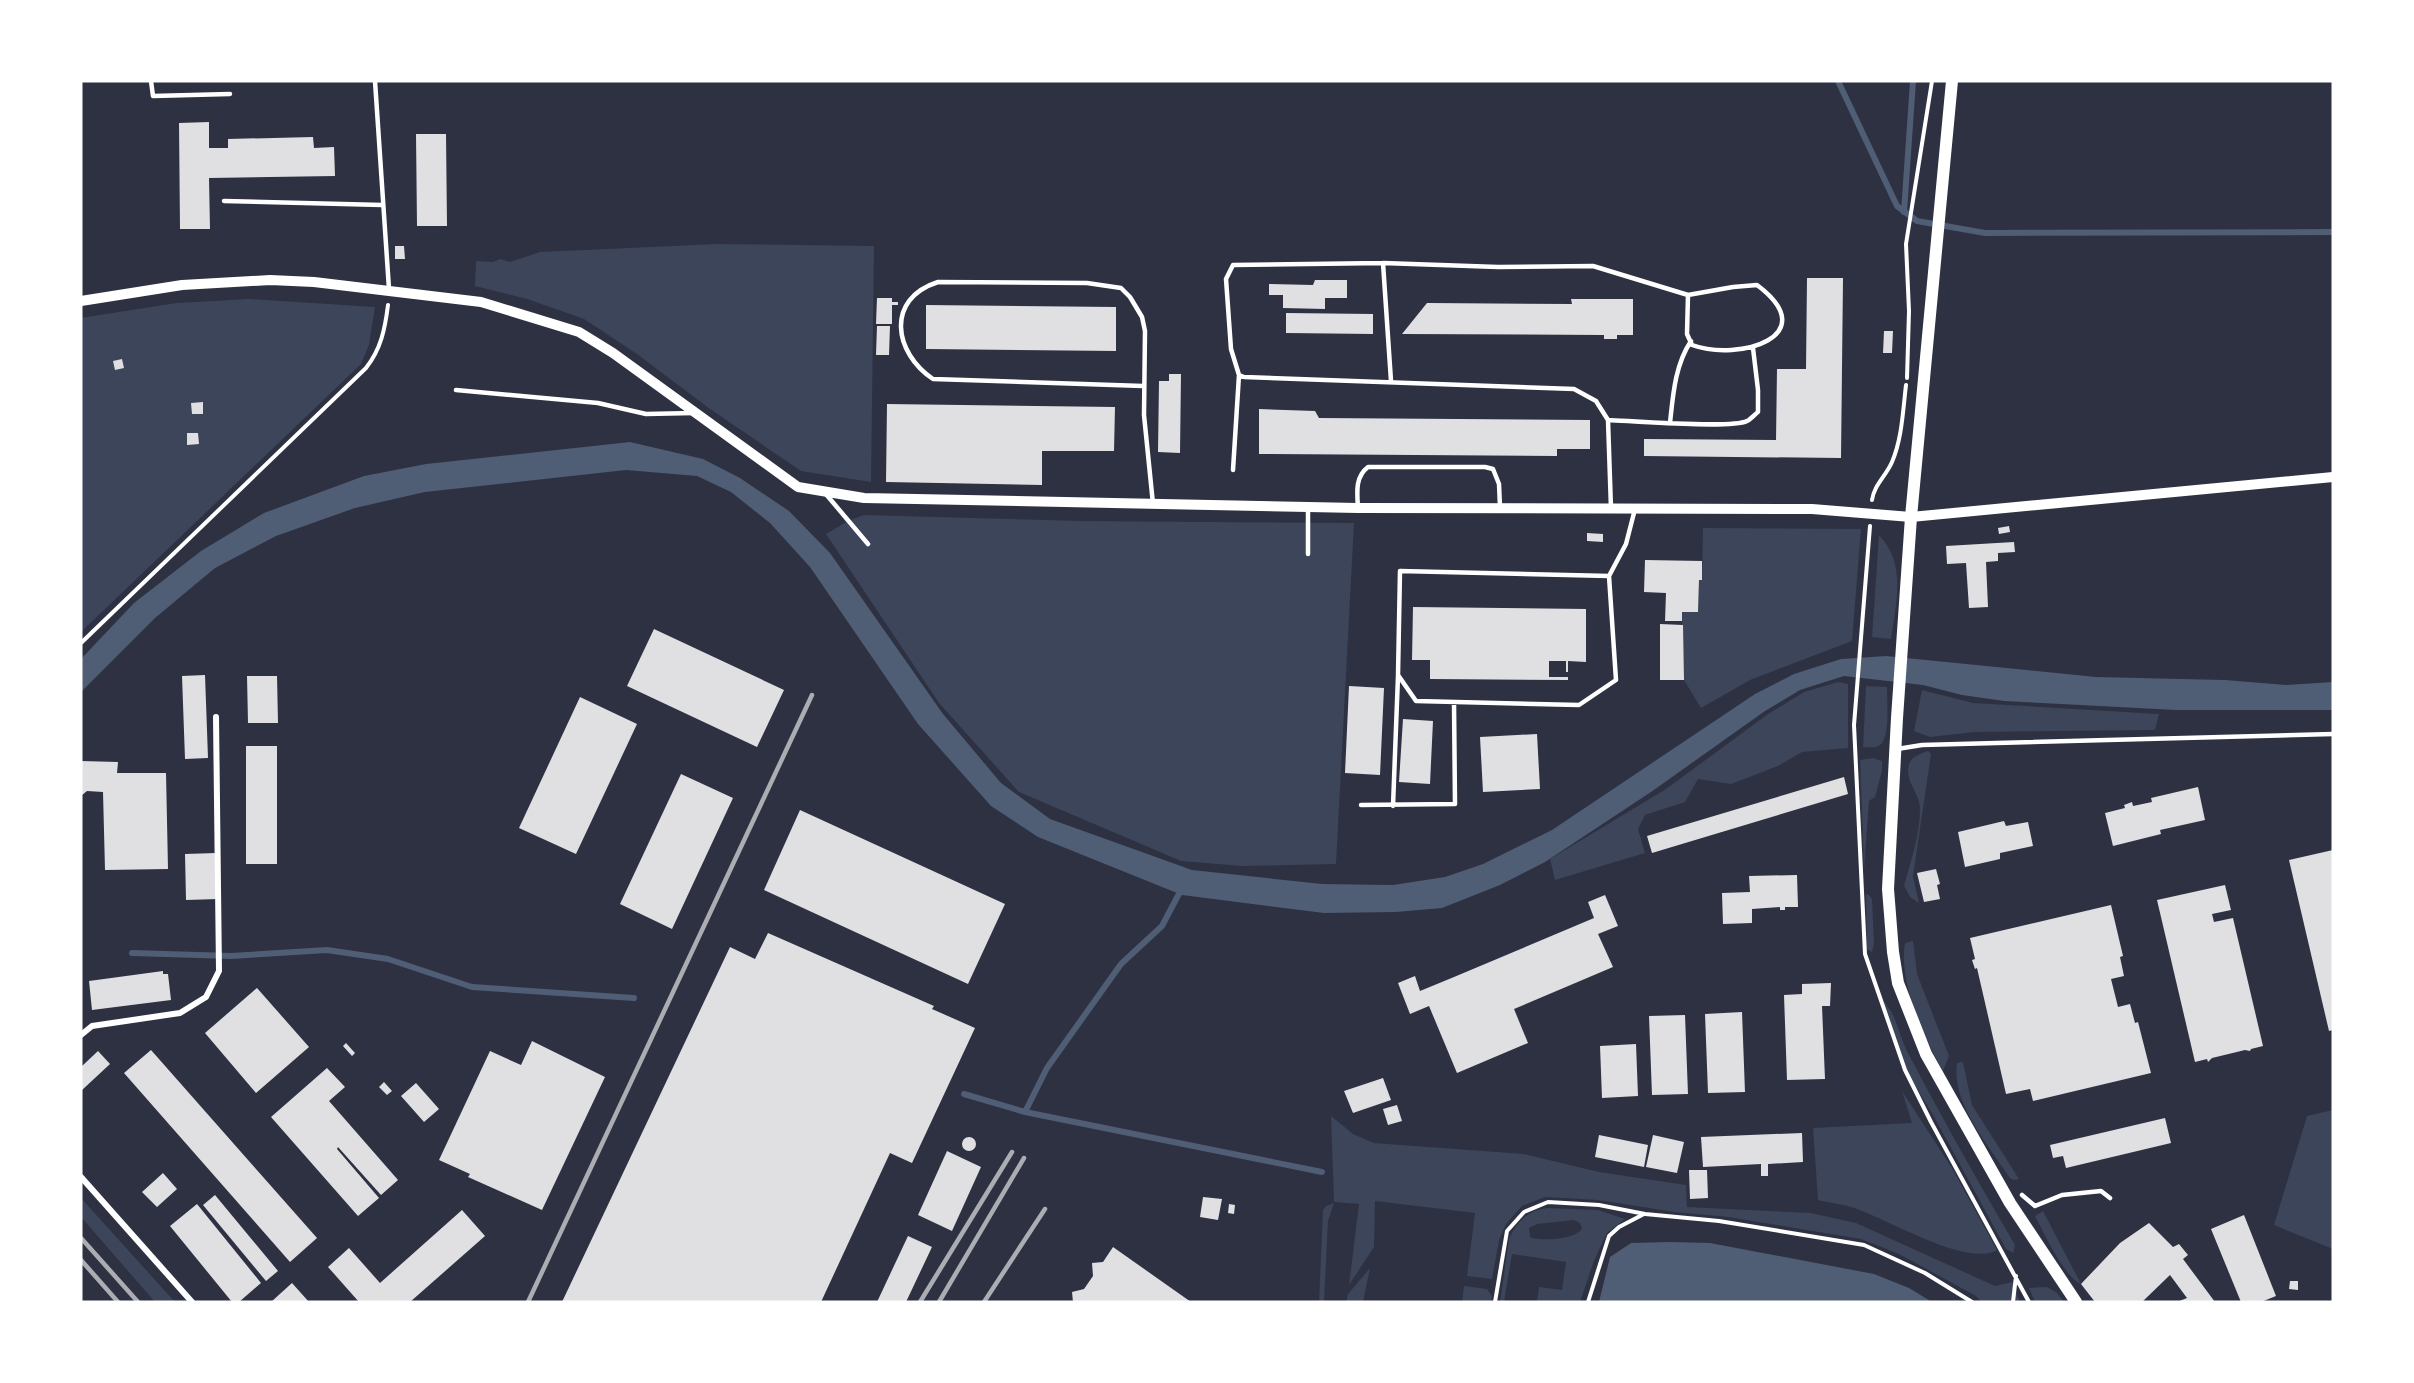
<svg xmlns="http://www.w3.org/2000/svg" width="2414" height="1383" font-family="'Exo 2',sans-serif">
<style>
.green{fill:#3c4559;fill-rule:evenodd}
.water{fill:#4f5d75}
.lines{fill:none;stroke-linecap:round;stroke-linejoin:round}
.stream{stroke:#4f5d75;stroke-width:6}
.building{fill:#e0e0e3}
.path{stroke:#fff;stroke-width:4}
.service{stroke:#fff;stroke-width:4.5}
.minor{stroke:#fff;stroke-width:6}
.tertiary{stroke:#fff;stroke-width:10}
.secondary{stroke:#fff;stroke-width:12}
.rail{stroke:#abadb3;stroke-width:4.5}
</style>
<rect width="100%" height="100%" fill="#2d3142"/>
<path class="green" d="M717,244L874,246L871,482L801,471L710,409L637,354L584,319L527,299L475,286L476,261L493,262L500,259L510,262L540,252Z
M249,299L375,307L369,345L361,364L81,632V318L176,303Z
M864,515L1083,521L1354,523L1336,864L1243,866L1181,861L1019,792L939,703L826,534L848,521Z
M1703,528L1861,529L1852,641L1750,680L1701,708L1684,680L1682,621V612H1698L1699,580H1702Z
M1879,535C1907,564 1896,603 1891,639L1872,637Z
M1838,682L1848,684V748L1802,752L1778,766L1731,784L1698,779L1685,802L1645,815L1638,829L1645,853L1555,880L1550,859L1666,789L1768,714L1804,692Z
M1866,686L1887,687C1887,700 1890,733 1882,743C1877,749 1870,747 1863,747Z
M1922,690L1973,703L2159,714L2155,730L1975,732L1930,737L1914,731Z
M1928,751L1931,754L1913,876L1919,903L1910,897L1904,886C1911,860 1920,835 1920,808C1920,793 1904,781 1909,764C1911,757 1921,753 1928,751Z
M1873,758L1882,761V771L1875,797L1869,801L1864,870L1860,760Z
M1868,894L1872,899L1874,944L1872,952L1867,949L1866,895Z
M1913,941L1917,974L1949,1056L1943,1071C1924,1037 1898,982 1905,943Z
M1882,1000C1897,1014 1899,1036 1908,1053C1942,1118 1978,1182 2015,1245L2013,1253L2006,1249L1933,1115L1905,1069Z
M1963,1062L1972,1105L2019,1179L2014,1180L2010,1178C1989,1146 1951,1103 1957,1063Z
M1902,1091L1952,1168L1997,1250C1967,1268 1886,1218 1854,1208C1843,1204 1830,1203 1818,1200L1813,1128L1912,1123Z
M2333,1110V1249L2274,1225L2307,1116Z
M1331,1116L1353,1134L1374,1143L1524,1154L1599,1172L1686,1185L1687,1207L1811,1213L1856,1223L1995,1286L2012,1282L2020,1302H1982L1976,1296L1899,1254L1861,1239L1728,1217L1674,1212L1598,1200L1545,1197L1522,1206L1506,1224L1499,1240L1492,1279L1467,1276L1475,1213L1375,1201L1374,1247L1349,1285L1359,1204L1334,1202Z
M81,1198L175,1302H155L81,1217Z
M1334,1203L1328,1221L1324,1302H1319L1323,1210L1326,1206Z
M1548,1208L1598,1210L1625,1219L1607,1233L1594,1261L1580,1302H1537L1539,1287L1562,1290L1566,1262L1512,1254L1504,1302H1500L1509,1239C1517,1221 1528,1210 1548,1208ZM1574,1220L1580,1223L1582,1228C1578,1239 1540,1242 1530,1237L1529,1228L1537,1224Z
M2043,1211L2081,1284C2064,1277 2044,1233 2035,1216Z
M1370,1268L1363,1302H1346L1348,1294Z
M1464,1286L1487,1289L1492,1296L1491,1302H1462Z
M2047,1287L2056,1292L2064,1302H2035L2029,1288Z"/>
<path class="water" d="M630,442L703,459L740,478L789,511L830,553L943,714L1001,783L1050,819L1192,870L1322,884L1393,885L1445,877L1483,864L1552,830L1755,694L1794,674L1841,659L1886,656L2096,677L2225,680L2286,685L2333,682V710H2176L2004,701L1962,695L1923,685L1844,676L1800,690L1765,711L1651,792L1545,862L1500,885L1442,908L1396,912L1324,913L1182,895L1038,837L991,806L918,724L810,567L770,523L731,492L697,476L626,470L425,492L355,508L276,536L215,568L155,618L81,692V659L134,603L201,551L264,513L364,476L426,464Z
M1670,1242L1710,1243L1874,1274L1909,1288L1932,1302H1599L1610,1257L1631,1243Z"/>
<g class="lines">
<path class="stream" d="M1838,81L1897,206L1917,221L1985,233L2333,232
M1904,212L1913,81
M132,953L231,956L327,950L388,959L472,987L634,998
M964,1094L1025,1112L1322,1172
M1025,1112L1047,1068L1121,964L1162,926L1182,888"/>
</g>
<path class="building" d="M209,122V148H228V139L313,137L314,148L334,147L335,176L209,178L210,229H180L179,123Z
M416,134H446L447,226H417Z
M395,246H404L405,259H395Z
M1807,278H1843L1841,458L1644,456V439L1776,440L1777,369H1806Z
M1315,280H1347V298H1325V309L1283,308V295H1269V284L1313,285Z
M877,298H892V302H898V305H892V324H876Z
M1571,299H1633V335H1617V339H1604V335L1402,334L1427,303L1572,304Z
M926,305L1116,307V351L926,349Z
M1286,313L1373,314V334L1286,333Z
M877,326H890L889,355H876Z
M1884,331H1893L1892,353H1883Z
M122,359L124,368L115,370L113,361Z
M1169,374H1181L1180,453L1158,452L1159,381H1169Z
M203,402V414H192L191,403Z
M887,404L1115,407L1114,451H1042V485L886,482Z
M1259,409L1315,411L1319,418L1590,420V449H1557V456L1259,454Z
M187,433H198L199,444L187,445Z
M2009,526L2010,532L1999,534L1998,528Z
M1587,533L1603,534V542L1587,541Z
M2014,542L2015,552L1998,553V561L1986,562L1988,607L1969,608L1966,563L1947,564L1946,546Z
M1645,560L1702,561V580H1699L1698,612H1682V621H1665L1666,593L1644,592Z
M1413,607L1586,609V662L1568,661V672H1566V661H1549V677H1568V680L1430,679V660H1412Z
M1660,624L1683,625L1684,680H1660Z
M654,629L784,690L757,747L627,686Z
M205,675L208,758L185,759L182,676Z
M247,676H277L278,723H248Z
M1349,686L1384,688L1380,775L1345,773Z
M580,697L637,724L576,854L519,828Z
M1403,719L1433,721L1430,784L1399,782Z
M1537,734L1540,789L1483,792L1480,737Z
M246,746H277V864H246Z
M81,761L118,762L117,773H166L168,869L105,870L103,792L87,791L81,796Z
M681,774L733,798L672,929L620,904Z
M1844,777L1848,794L1652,853L1647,836Z
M2198,787L2205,820L2160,830L2161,834L2113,846L2105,813L2125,808L2124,805L2132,802L2133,806L2152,802L2151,798Z
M800,810L1005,904L968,984L764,890Z
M2004,821L2006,826L2028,822L2033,846L2000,853V859L1965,867L1958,832Z
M2333,850V1030L2329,1031L2289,860Z
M216,853L218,899L186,900L185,854Z
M1936,869L1940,884L1937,885L1940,899L1924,902L1917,873Z
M1797,875L1798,907H1785V910H1780V907L1752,909V923L1723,924L1722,893L1750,892L1749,876Z
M2225,885L2231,910L2212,914L2214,922L2233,918L2263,1046L2251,1049L2250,1051L2245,1050L2212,1058L2208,1062L2207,1059L2195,1062L2157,900Z
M1605,895L1618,926L1598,934L1613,967L1514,1009L1528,1043L1457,1073L1429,1006L1410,1014L1398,983L1415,976L1420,991L1454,977L1594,918L1588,902Z
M2111,905L2123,956L2120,957L2124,976L2111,979L2118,1007L2130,1004L2135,1023L2138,1022L2151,1073L2033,1101L2030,1089L2006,1094L1977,968L1975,969L1972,960L1975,959L1970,938Z
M768,933L934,1006L932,1009L975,1028L912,1163L890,1153L821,1302H562L730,947L755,959Z
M163,971V974H168L171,1000L92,1010L89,981Z
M1831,983L1830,1006H1822L1825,1079L1787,1080L1784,995L1802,994V984Z
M257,988L309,1047L256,1093L205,1033Z
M1742,1012L1745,1092L1708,1093L1705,1014Z
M1685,1015L1688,1094L1652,1095L1649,1016Z
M532,1041L605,1077L542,1210L468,1177L470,1174L439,1160L490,1051L521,1065Z
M346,1043L355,1053L352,1056L343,1046Z
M1636,1044L1638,1096L1602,1098L1600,1046Z
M151,1050L317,1238L290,1262L124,1073Z
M98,1051L110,1064L81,1091V1067Z
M327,1068L345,1087L329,1101L398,1180L381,1195L338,1147L337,1149L379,1198L358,1216L271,1117Z
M1383,1078L1391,1100L1353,1113L1344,1091Z
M384,1082L392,1091L387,1095L379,1087Z
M416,1083L439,1109L424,1122L401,1096Z
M1397,1105L1402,1121L1388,1125L1383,1109Z
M2165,1118L2171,1143L2066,1168L2063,1156L2053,1158L2050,1145Z
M1802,1133L1803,1162L1768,1164V1176H1761V1164L1703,1167L1701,1137Z
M1599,1135L1648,1145L1644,1167L1595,1157Z
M1653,1135L1684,1142L1677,1173L1646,1167Z
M962 1144a7 7 0 1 1 14 0a7 7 0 1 1-14 0Z
M947,1151L981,1167L952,1231L918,1215Z
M1689,1170H1707L1708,1198L1690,1199Z
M163,1173L177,1189L157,1207L142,1192Z
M215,1195L278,1271L266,1281L203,1205Z
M1203,1197L1222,1199L1218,1220L1200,1217Z
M197,1204L261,1283L239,1302H232L170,1226Z
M1229,1204L1235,1205L1234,1214L1228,1213Z
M462,1210L485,1236L410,1302H359L328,1267L349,1248L380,1283Z
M2244,1215L2276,1296L2261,1302H2241L2211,1229Z
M2149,1223L2173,1247L2179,1244L2188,1255L2183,1259L2215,1302H2177L2187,1298L2170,1275L2142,1302H2095L2081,1284L2120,1243Z
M908,1236L932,1247L906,1302H877Z
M1113,1247L1191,1302H1073L1072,1292L1084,1289L1093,1276L1092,1263L1103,1262Z
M2290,1281H2298V1290L2289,1289Z
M292,1283L309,1302H271Z"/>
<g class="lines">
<path class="path" d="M1907,378L1909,311L1906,244L1932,81
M1872,500C1874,485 1886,476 1892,462C1902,439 1903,410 1906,385
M1870,526L1854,725L1865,954L1905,1070L1931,1122L2029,1302
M81,643L366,368C381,349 385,329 388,305
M1495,1302L1507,1231L1524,1212L1548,1202L1599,1205L1645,1214L1719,1221L1864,1245L1925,1273L1972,1302
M1588,1302L1609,1236L1619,1227L1644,1214
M2013,1302L2016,1276"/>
<path class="service" d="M151,81L153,96L230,94
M375,81L389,289
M224,201L382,205
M1383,263L1498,267L1593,266L1688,295L1733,287L1757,285C1825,336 1739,362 1692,345L1687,334L1688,295
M1391,381L1383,263L1233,265L1226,279L1231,349L1239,375L1244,377L1574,389L1596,401L1608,420L1611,509
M1143,386L933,379C894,353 885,299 938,282L1087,283L1121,288L1130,297L1142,317L1145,331L1144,415L1153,504
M456,390L598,403L646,414L694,413
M1608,420C1632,421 1731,429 1747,421C1751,419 1755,414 1758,412V390L1753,348
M1670,423C1673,395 1675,365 1691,341
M1233,470L1239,375
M825,493L868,544
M1358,508C1357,492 1355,477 1368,467H1485L1493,469L1499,484L1500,507
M1308,554V506
M1609,576L1616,680L1579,705L1416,701L1398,675L1400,571L1609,576L1626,544L1635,509
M1897,749L1922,745L2333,734
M1361,805L1455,804L1454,702
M1393,806L1398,676
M2022,1195L2035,1206L2062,1195L2101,1191L2110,1198"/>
<path class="minor" d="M81,1035L92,1026L180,1013L206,997L219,971L216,717
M81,1177L192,1302"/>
<path class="tertiary" d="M81,301L182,285L270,280L314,282L481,302L579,332L613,353L798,487L864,498L1358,508L1812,509L1911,517L2333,477"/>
<path class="secondary" d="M1952,81L1911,517L1897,718L1888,889L1893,952L1898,983L1926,1054L2010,1203L2076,1302"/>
<path class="rail" d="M81,1238L138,1302
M81,1260L118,1302
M528,1302L812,695
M920,1302L1012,1152
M939,1302L1024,1158
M984,1302L1045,1209"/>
</g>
<rect width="2414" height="1383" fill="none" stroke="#ffffff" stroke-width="165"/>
</svg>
